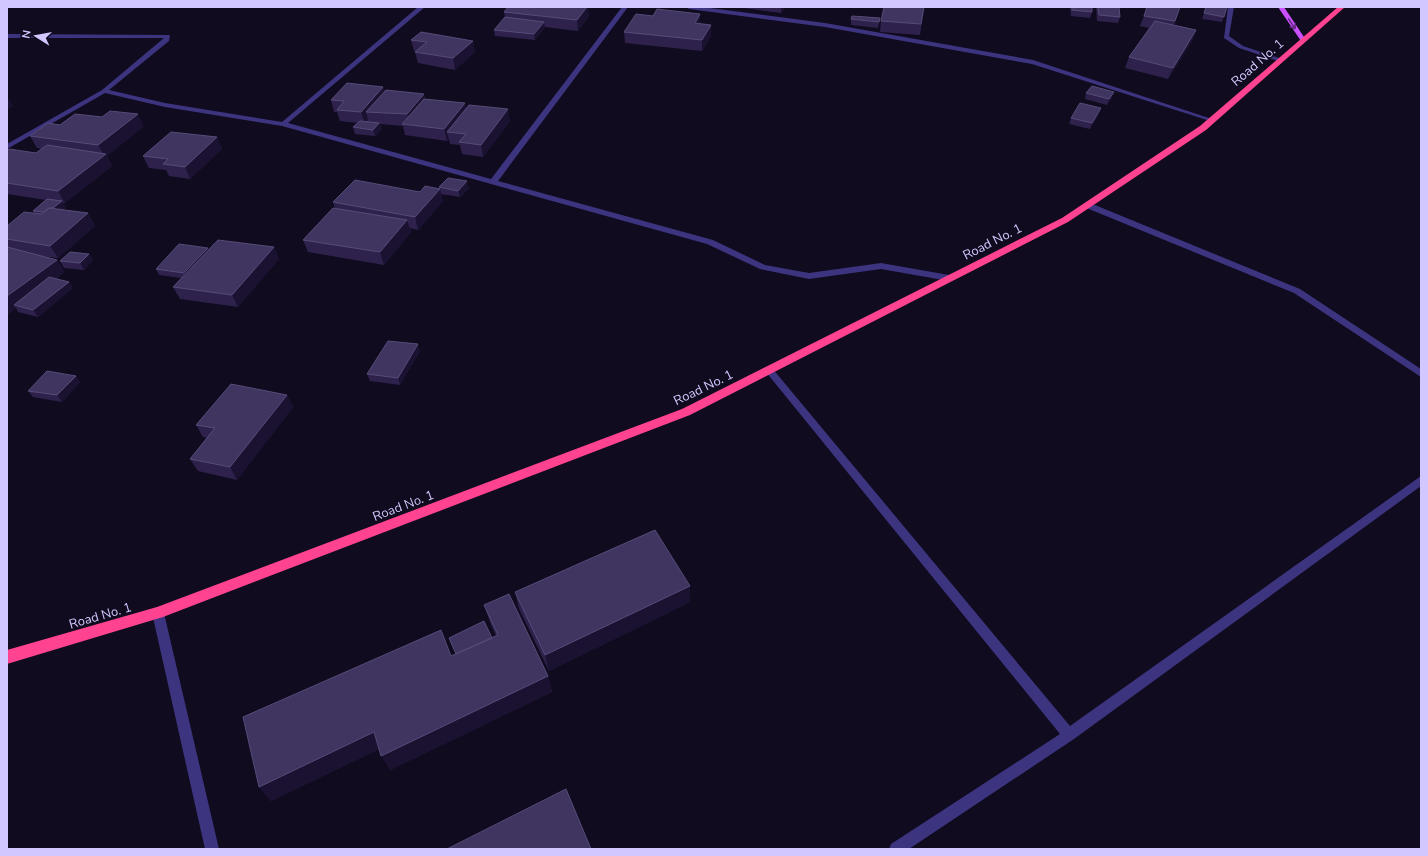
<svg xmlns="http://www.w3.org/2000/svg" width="1428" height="856" font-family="'Nunito Sans',sans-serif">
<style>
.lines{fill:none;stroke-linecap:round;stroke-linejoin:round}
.minor{fill:#3c347f;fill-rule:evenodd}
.major{fill:#ca4fff;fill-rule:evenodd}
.highway{fill:#ff4390;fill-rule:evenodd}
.wall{fill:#2e224d}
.shaded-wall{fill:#1b1232}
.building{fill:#403460;stroke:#574b79}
.oneway{stroke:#642a83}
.labels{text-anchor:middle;stroke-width:3;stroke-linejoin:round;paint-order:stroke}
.street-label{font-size:13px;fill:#d2c8ff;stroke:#100b1e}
</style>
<rect width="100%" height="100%" fill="#100b1e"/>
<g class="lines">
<path class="minor" d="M418,7H425L288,123L491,179L622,7H628L498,181L713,240L765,265L809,273L881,263L949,275L953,278L949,281L881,269L809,279L760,269L707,244L282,126L165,107L105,93L7,149V144L102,90L164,38H7V34L170,35L169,41L109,90L165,103L282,122Z
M686,7H702L825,23L1033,60L1215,120L1210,121L1032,64L825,27L689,9Z
M1228,7H1234L1229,36L1243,46L1282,59V61H1278L1239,48L1224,38Z
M1084,203H1090L1300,289L1421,369V377L1294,293L1084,207Z
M769,367L772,368L1070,726L1421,476V486L1074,739L909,849H889L891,844L1060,734L766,372L764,370L766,368Z
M158,608L162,609L164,613L219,849H205L152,613L154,609Z"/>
<path class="major" d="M1278,7H1284L1306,40L1305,41H1301Z"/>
<path class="highway" d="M1338,7H1345L1206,130L1068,222L690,415L163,617L7,664V650L157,607L682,409L1062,218L1200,126Z"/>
</g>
<path class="wall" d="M744,7H784V9L781,13L744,8Z
M924,7L920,35L880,32L881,21Z
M1070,7H1092V12L1090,18L1071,16Z
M1096,7H1119L1120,17L1118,23L1097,21Z
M1180,7L1174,25L1196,30L1192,41L1168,79L1125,68L1129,57L1149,28L1140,26L1144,16Z
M1206,7H1227L1222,22L1202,19Z
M504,12L589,16L578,31L545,27L535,40L495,36L494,30L505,18Z
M700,14V24L711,25V36L702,51L625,43L624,32L653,16Z
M880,18L878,28L851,25V19Z
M411,40L473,41L475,52L455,70L418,63L415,52L416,51H414Z
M383,87L385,91L424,94L425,99L466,109L510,121L483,157L462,154L460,145L450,144L449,139L447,141L405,135L403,126L380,124L381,130L375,136L355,134L353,127L358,123L340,121L337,112H334L331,100Z
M1086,93L1112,98L1107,105L1085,99Z
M1099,114L1090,129L1069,124L1071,118Z
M60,125L144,126L107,156L112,166L65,203H63L66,207L63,210L88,213L95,226L58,258L41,256L57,260L64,272L56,279L69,282L73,288L38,317L18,312L16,308L7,315V226L35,214L33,211L46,200L7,194V151L36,153L42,149L37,148L30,136Z
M217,137L222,149L190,179L169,176L166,170L149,168L143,156Z
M439,187L469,188L460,197L441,194L443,201L418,230L410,228L411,232L384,265L308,252L303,240L335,208L333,202L439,189Z
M274,247L279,259L238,307L180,299L173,287L181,278L159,275L156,269L208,249Z
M89,254L93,260L84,270L64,268L60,261Z
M420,351L400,385L370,381L367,374Z
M76,376L80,382L62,402L33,397L28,391Z
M287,395L293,407L237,480L198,471L190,459L207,438L203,437L196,425Z
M515,592L690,602L549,671L519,609Z
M484,605L548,676L552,692L390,770L379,749L271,801L259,787L451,656L496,636L490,622Z"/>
<path class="shaded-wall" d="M587,7H588L589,16L578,31L577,20Z
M781,7H784V9L781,13Z
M700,14V25L695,23Z
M544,22L545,28L535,40L534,34Z
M711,25V36L702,51V40Z
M1196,30L1192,41L1168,79L1173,68Z
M473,41L475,52L455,70L453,58Z
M383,87L387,98L366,112L368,120L365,124L361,112Z
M1114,92L1112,98L1107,105L1109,99Z
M424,94L426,105L410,124L407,114Z
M7,96L13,106L7,110Z
M465,103L467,115L447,132L449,139L447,141L444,129Z
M1101,108L1099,114L1090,129L1092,123Z
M508,109L510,121L483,157L481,145Z
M138,114L144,126L107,156L112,166L65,203L58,191L104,155L98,145Z
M379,123L381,130L375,136L373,130Z
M217,137L222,149L190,179L185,167Z
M467,181L469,188L460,197L458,191Z
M440,189L443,201L418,230L415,217Z
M62,201L66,207L52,219L48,213Z
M88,213L95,226L58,258L50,246Z
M407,220L411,232L384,265L380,252Z
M274,247L279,259L238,307L232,295Z
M208,248L211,255L188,279L184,273Z
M89,254L93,260L84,270L80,263Z
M57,260L64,272L18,307L14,305L16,308L7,315V296Z
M69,282L73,288L38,317L33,310Z
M418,344L420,351L400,385L398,378Z
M76,376L80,382L62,402L57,395Z
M287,395L293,407L237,480L230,467Z
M690,586V602L549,671L545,655Z
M548,676L552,692L390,770L381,756Z
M374,732L383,747L271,801L259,787Z"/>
<path class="building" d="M508,7H587L577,20L504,12Z
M884,7H924L921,24L881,21Z
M1072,7H1092V12L1072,10Z
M1098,7H1119L1120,17L1099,15Z
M1147,7H1180L1175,21L1144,16Z
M1206,7H1227L1224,17L1204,13Z
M657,9L700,14L695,23L711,25L702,40L624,32L636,14L653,16Z
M852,16L880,18L879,22L851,19Z
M505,17L544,22L534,34L494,30Z
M1155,21L1196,30L1173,68L1129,57Z
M421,32L473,41L453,58L415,52L427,42L411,40Z
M347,83L383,87L361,112L337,110L344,101L331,100Z
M1092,86L1114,92L1109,99L1086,93Z
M386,90L424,94L407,114L366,112Z
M424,99L465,103L444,129L402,124Z
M1080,103L1101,108L1092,123L1071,118Z
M469,105L508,109L481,145L459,142L466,134L447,132Z
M110,111L138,114L98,145L30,136L48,123L60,125L75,114L102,117Z
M360,121L379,123L373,130L353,127Z
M171,132L217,137L185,167L163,164L168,159L143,156Z
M47,145L106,154L58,191L7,183V151L9,149L36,153Z
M448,178L467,181L458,191L439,187Z
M355,180L420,192L425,186L440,189L415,217L333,202Z
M47,199L62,201L53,208H49L44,212L33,211Z
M49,208L88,213L50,246L7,239V226L24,212L41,214Z
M333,208L407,220L380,252L303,240Z
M218,240L274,247L232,295L173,287Z
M179,244L208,248L184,273L156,269Z
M7,247L57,260L7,296Z
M70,252L89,254L80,263L60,261Z
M49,277L69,282L33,310L14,305Z
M388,341L418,344L398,378L367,374Z
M47,371L76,376L57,395L28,391Z
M231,384L287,395L230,467L190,459L215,428L196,425Z
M655,530L690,586L545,655L515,592Z
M509,594L548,676L381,756L374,732L259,787L243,717L441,630L451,656L498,635L484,605Z
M484,621L492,638L456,654L449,638Z
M566,789L591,849H447Z"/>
<defs><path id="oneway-shaft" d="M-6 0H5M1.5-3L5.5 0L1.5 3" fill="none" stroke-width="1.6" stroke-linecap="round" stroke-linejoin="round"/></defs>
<use class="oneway" href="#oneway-shaft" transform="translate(1292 24) rotate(56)"/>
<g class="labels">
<g class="street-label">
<text transform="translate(1257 62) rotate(-41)" y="5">Road No. 1</text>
<text transform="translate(992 241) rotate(-27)" y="5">Road No. 1</text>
<text transform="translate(703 387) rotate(-26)" y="5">Road No. 1</text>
<text transform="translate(403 505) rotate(-21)" y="5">Road No. 1</text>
<text transform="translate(100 615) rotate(-16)" y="5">Road No. 1</text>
</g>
</g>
<rect width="1428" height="856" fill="none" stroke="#d2c8ff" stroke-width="16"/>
<g transform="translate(36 36) rotate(281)" stroke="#100b1e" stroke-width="3" paint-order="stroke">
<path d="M0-3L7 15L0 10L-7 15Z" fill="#d2c8ff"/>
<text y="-6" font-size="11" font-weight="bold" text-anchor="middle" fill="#d2c8ff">N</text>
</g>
</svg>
